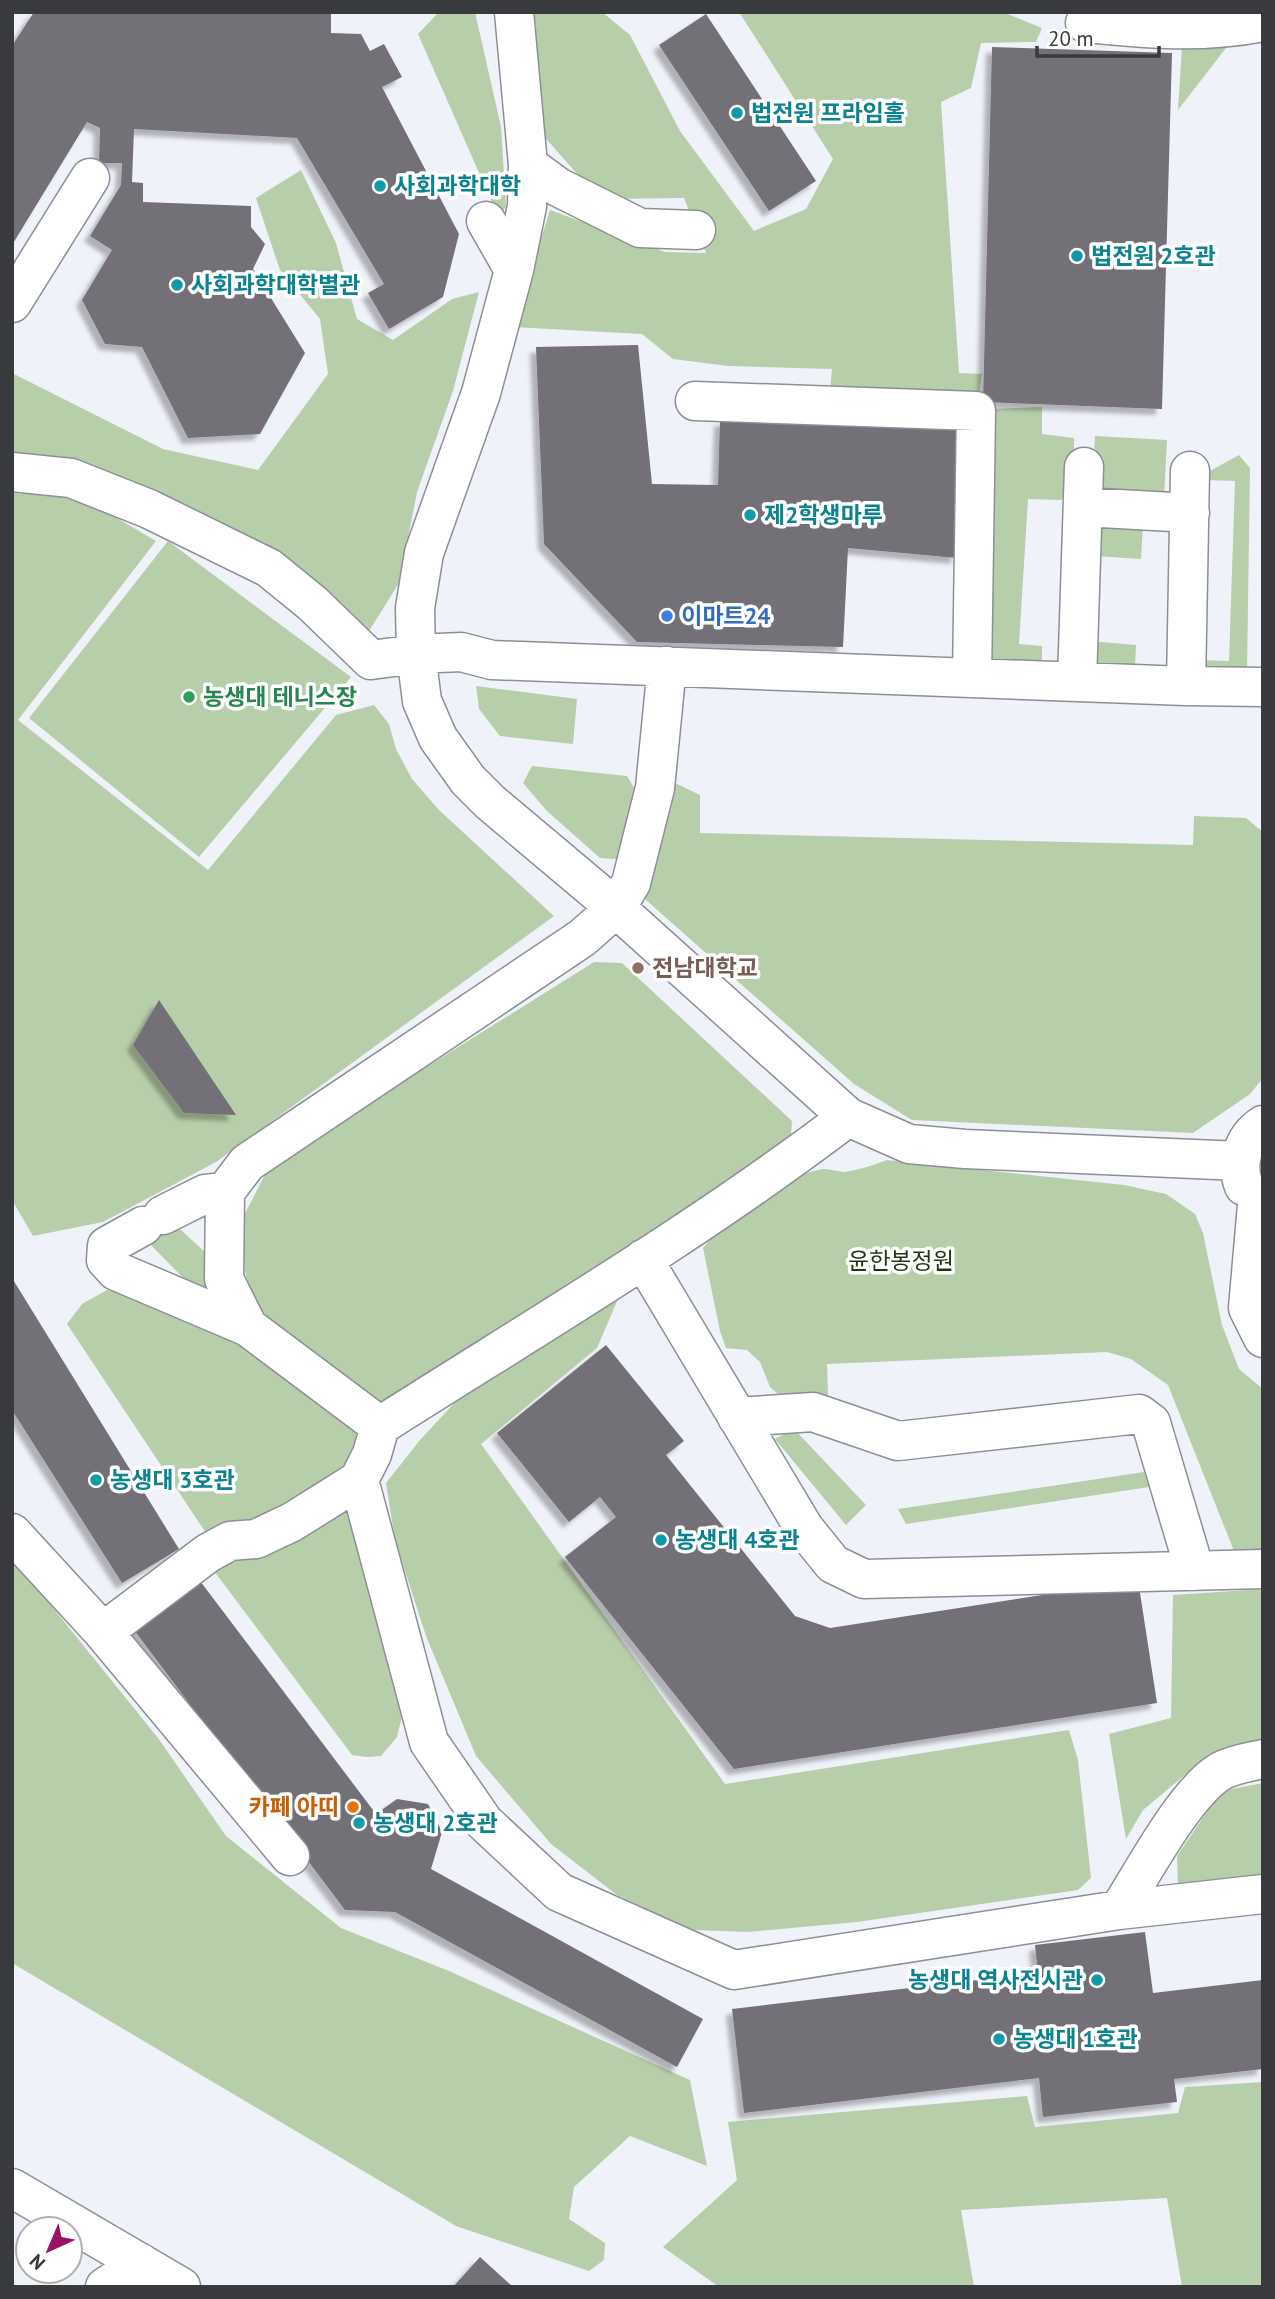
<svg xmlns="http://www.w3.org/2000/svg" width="1275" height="2299" font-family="'PT Sans','Noto Sans KR',sans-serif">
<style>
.green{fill:#b7ceaa}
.building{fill:#737077;filter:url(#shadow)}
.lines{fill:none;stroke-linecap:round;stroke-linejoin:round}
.minor-casing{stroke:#8d8f96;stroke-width:41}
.minor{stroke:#fff;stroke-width:38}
.culture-dot{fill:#0f9aa8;stroke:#fff;stroke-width:2.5}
.shop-dot{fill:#3f7fe0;stroke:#fff;stroke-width:2.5}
.leisure-dot{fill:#2e9e5b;stroke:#fff;stroke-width:2.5}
.education-dot{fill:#8d6e63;stroke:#fff;stroke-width:2.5}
.food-dot{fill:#e8710a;stroke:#fff;stroke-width:2.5}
.labels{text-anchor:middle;stroke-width:7;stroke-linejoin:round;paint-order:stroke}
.culture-label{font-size:23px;font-weight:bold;fill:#0d838f;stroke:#fff;text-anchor:start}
.shop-label{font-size:23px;font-weight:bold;fill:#366cbe;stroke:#fff;text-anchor:start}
.leisure-label{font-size:23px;font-weight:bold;fill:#27864d;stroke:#fff;text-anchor:start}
.education-label{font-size:23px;font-weight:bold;fill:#785e54;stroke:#fff;text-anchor:start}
.park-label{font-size:23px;fill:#1f370f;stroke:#fff}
.food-label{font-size:23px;font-weight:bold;fill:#c56008;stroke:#fff;text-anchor:end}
</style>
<defs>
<filter id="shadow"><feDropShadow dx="-6" dy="6" stdDeviation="2" flood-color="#0004"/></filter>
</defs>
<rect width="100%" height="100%" fill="#f0f2fa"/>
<path class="green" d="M439,12H475L501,127L506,207L498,216L418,34Z
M533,12H602L630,35L680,131L754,231L806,209L833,159L739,12H1003L1042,28L1036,42L981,43L971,88L941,102L959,373L982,374L978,401L830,391L832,369L728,366L673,359L642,334L513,327L550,210L665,252L706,253L684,198L606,199L579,176L541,133L533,60L536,26Z
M1212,12L1226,48L1178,110L1182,47Z
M301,170L336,243L357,319L393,340L452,299L479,292L453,391L417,492L399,583L366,636L12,455V373L163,449L258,470L328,374L320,319L280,270L256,198Z
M1042,407V434L1074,438V479L1061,500L1028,499L1019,644L1042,646V671L980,669L988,409Z
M1095,436L1167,440L1164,499L1092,495Z
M1239,455L1250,468L1247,674L1202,678L1197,660L1229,661L1235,481L1204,480L1208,472Z
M12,493L81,497L156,541L18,720L208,870L336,715L374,705L389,724L396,749L412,779L439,810L554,916L216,1162L103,1222L33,1236L12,1200Z
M1096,525H1143L1141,559L1095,556Z
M168,541L351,677L199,857L29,718Z
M1090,641L1136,645L1135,666L1166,669L1167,649L1183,650L1181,681L1082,678Z
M476,686L577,699L573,744L500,736L479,709Z
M532,766L627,776L638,794L625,860L600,858L547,811L523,783Z
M671,781L700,795V833L1193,845L1194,816L1246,818L1263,832V1078L1250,1094L1193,1133L912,1120L854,1084L646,900L640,881Z
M594,962L622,963L792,1121L790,1148L374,1411L283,1335L252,1300L242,1260L238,1227L270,1165Z
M887,1160L1124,1185L1166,1194L1195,1214L1203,1233L1222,1325L1239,1369L1263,1389V1552L1234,1551L1168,1385L1131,1359L1107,1352L827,1364L828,1395L785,1400L770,1387L760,1362L747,1350L726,1348L720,1331L703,1248C732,1212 772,1182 818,1170C827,1167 836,1172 845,1172C859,1170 873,1165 887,1160Z
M169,1219L218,1264L228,1295L203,1298L140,1234Z
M107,1290L144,1299L284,1367L369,1430L350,1477L212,1542L67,1324L82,1304Z
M621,1292L597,1348L481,1444L725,1784L1069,1730L1078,1760L1091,1878L1078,1890L857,1922L748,1932L692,1930L617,1895L551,1844L476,1756L426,1636L395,1540L386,1483L420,1440L459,1398Z
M794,1429L866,1505L846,1525L775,1439Z
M1144,1472L1149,1487L906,1524L898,1509Z
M352,1503L404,1708L397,1737L381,1756L367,1757L352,1755L208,1563Z
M12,1557L158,1738L226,1836L341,1928L449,1971L690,2080L707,2166L630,2136L574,2187L569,2219L605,2243L604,2260L589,2271L456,2226L12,1963Z
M1263,1589V1744L1210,1754L1143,1810L1126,1839L1109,1734L1171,1718L1173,1595Z
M1263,1783V1882L1178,1887L1177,1856L1221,1791Z
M1263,2082V2287H1182L1167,2198L961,2210L974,2287H719L663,2247L737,2180L728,2122L1027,2096L1035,2127L1178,2113L1185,2087Z"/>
<path class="building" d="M34,12L331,13V33L361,34L370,51L384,44L402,77L382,87L459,234L443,297L389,329L368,293L384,284L297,138L134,129L132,182L143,183V202L251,206V227L265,244L253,269L305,353L260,434L188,438L142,347L105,344L82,300L112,250L90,236L121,185L122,163H99L100,128L87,122L12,245V46Z
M706,14L816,181L769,211L659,45Z
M992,47L1172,53L1162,409L983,402Z
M638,345L652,484L718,485L720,420L961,426L957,558L848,548L843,647L637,642L544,544L536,347Z
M159,1000L236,1115L184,1113L133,1045Z
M12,1278L179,1549L122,1583L12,1410Z
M606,1345L684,1441L666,1455L795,1616L830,1628L1138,1580L1157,1703L734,1769L565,1557L616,1517L600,1497L569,1522L497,1433Z
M191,1569L376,1814L397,1799L428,1804L442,1832L431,1869L703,2019L677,2067L395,1912L345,1910L125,1618Z
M1145,1932L1153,1993L1263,1980V2069L1174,2079L1177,2102L1043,2117L1039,2078L744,2113L732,2009L1038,1973L1035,1945Z
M480,2257L513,2287H453Z"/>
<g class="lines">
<g class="minor-casing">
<path id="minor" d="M514,12L528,165L527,206L514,270L481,393L424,553L415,608L416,654L461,652L492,660L1186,686L1263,687
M1085,23C1148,29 1200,34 1263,22
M528,165L558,187L640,228L696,230
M486,221L514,270
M12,303L90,178
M695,401L976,411L972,678
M12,472L71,478L149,509L269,568L312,603L371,660L416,654L422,701L438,738L468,780L490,802L616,908L848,1117L909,1144L965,1149L1240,1161
M1083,507L1190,513
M667,666L655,788L631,883L616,908L582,938L247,1163L225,1192L224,1279L248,1327L380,1426C537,1326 700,1230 848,1117
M1077,681L1084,467
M1186,686L1190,471
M1244,1186C1235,1164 1243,1138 1263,1125
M1257,1205L1248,1308L1263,1338
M163,1215L205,1194L225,1192
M143,1226L107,1246L106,1260L116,1271L248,1327
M643,1259L804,1528L833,1564L864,1579L1263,1569
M737,1417L813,1412L898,1441L1139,1414L1151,1423L1195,1571
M380,1426L372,1454L359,1480L429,1742L484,1822L559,1892L734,1970L1119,1910L1263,1894
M12,1533L103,1632
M290,1856L103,1632L208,1553L230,1541L256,1539L292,1522L359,1480
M1119,1910C1142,1874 1186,1791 1221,1771C1234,1764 1249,1762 1263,1759
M12,2188L181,2287
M105,2287L141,2263"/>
</g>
<use href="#minor" class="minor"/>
</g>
<g class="culture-dot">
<circle cx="737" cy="113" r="7"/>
<circle cx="380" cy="186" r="7"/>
<circle cx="1077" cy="256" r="7"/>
<circle cx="177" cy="285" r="7"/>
<circle cx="750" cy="515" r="7"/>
<circle cx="96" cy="1480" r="7"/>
<circle cx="661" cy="1540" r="7"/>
<circle cx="359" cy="1823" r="7"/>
<circle cx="1097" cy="1980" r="7"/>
<circle cx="999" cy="2039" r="7"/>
</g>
<circle class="shop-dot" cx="667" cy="616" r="7"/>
<circle class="leisure-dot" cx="189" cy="697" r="7"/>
<circle class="education-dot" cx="638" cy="968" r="7"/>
<circle class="food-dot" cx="353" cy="1807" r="7"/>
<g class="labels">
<g class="culture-label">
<text x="751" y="121">법전원 프라임홀</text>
<text x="394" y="194">사회과학대학</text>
<text x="1091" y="264">법전원 2호관</text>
<text x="191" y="293">사회과학대학별관</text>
<text x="764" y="523">제2학생마루</text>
<text x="110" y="1488">농생대 3호관</text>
<text x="675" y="1548">농생대 4호관</text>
<text x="373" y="1831">농생대 2호관</text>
<text x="1083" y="1988" text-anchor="end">농생대 역사전시관</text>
<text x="1013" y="2047">농생대 1호관</text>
</g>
<g class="shop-label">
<text x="681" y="624">이마트24</text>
</g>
<g class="leisure-label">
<text x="203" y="705">농생대 테니스장</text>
</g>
<g class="education-label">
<text x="652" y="976">전남대학교</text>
</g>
<g class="park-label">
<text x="901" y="1269">윤한봉정원</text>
</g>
<g class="food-label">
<text x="339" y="1815">카페 아띠</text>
</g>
</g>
<rect width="1275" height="2299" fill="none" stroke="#393a3d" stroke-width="28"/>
<g transform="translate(49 2250) rotate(224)"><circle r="33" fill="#ffffff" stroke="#b0b0b1" stroke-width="2"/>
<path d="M0-5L12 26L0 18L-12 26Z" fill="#991265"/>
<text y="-10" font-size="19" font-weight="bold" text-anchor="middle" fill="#393a3d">N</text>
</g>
<path d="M1037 46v10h122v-10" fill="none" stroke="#393a3d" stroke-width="3.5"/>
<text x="1048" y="46" font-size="21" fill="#393a3d" stroke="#ffffff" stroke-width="5" paint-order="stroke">20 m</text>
</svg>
